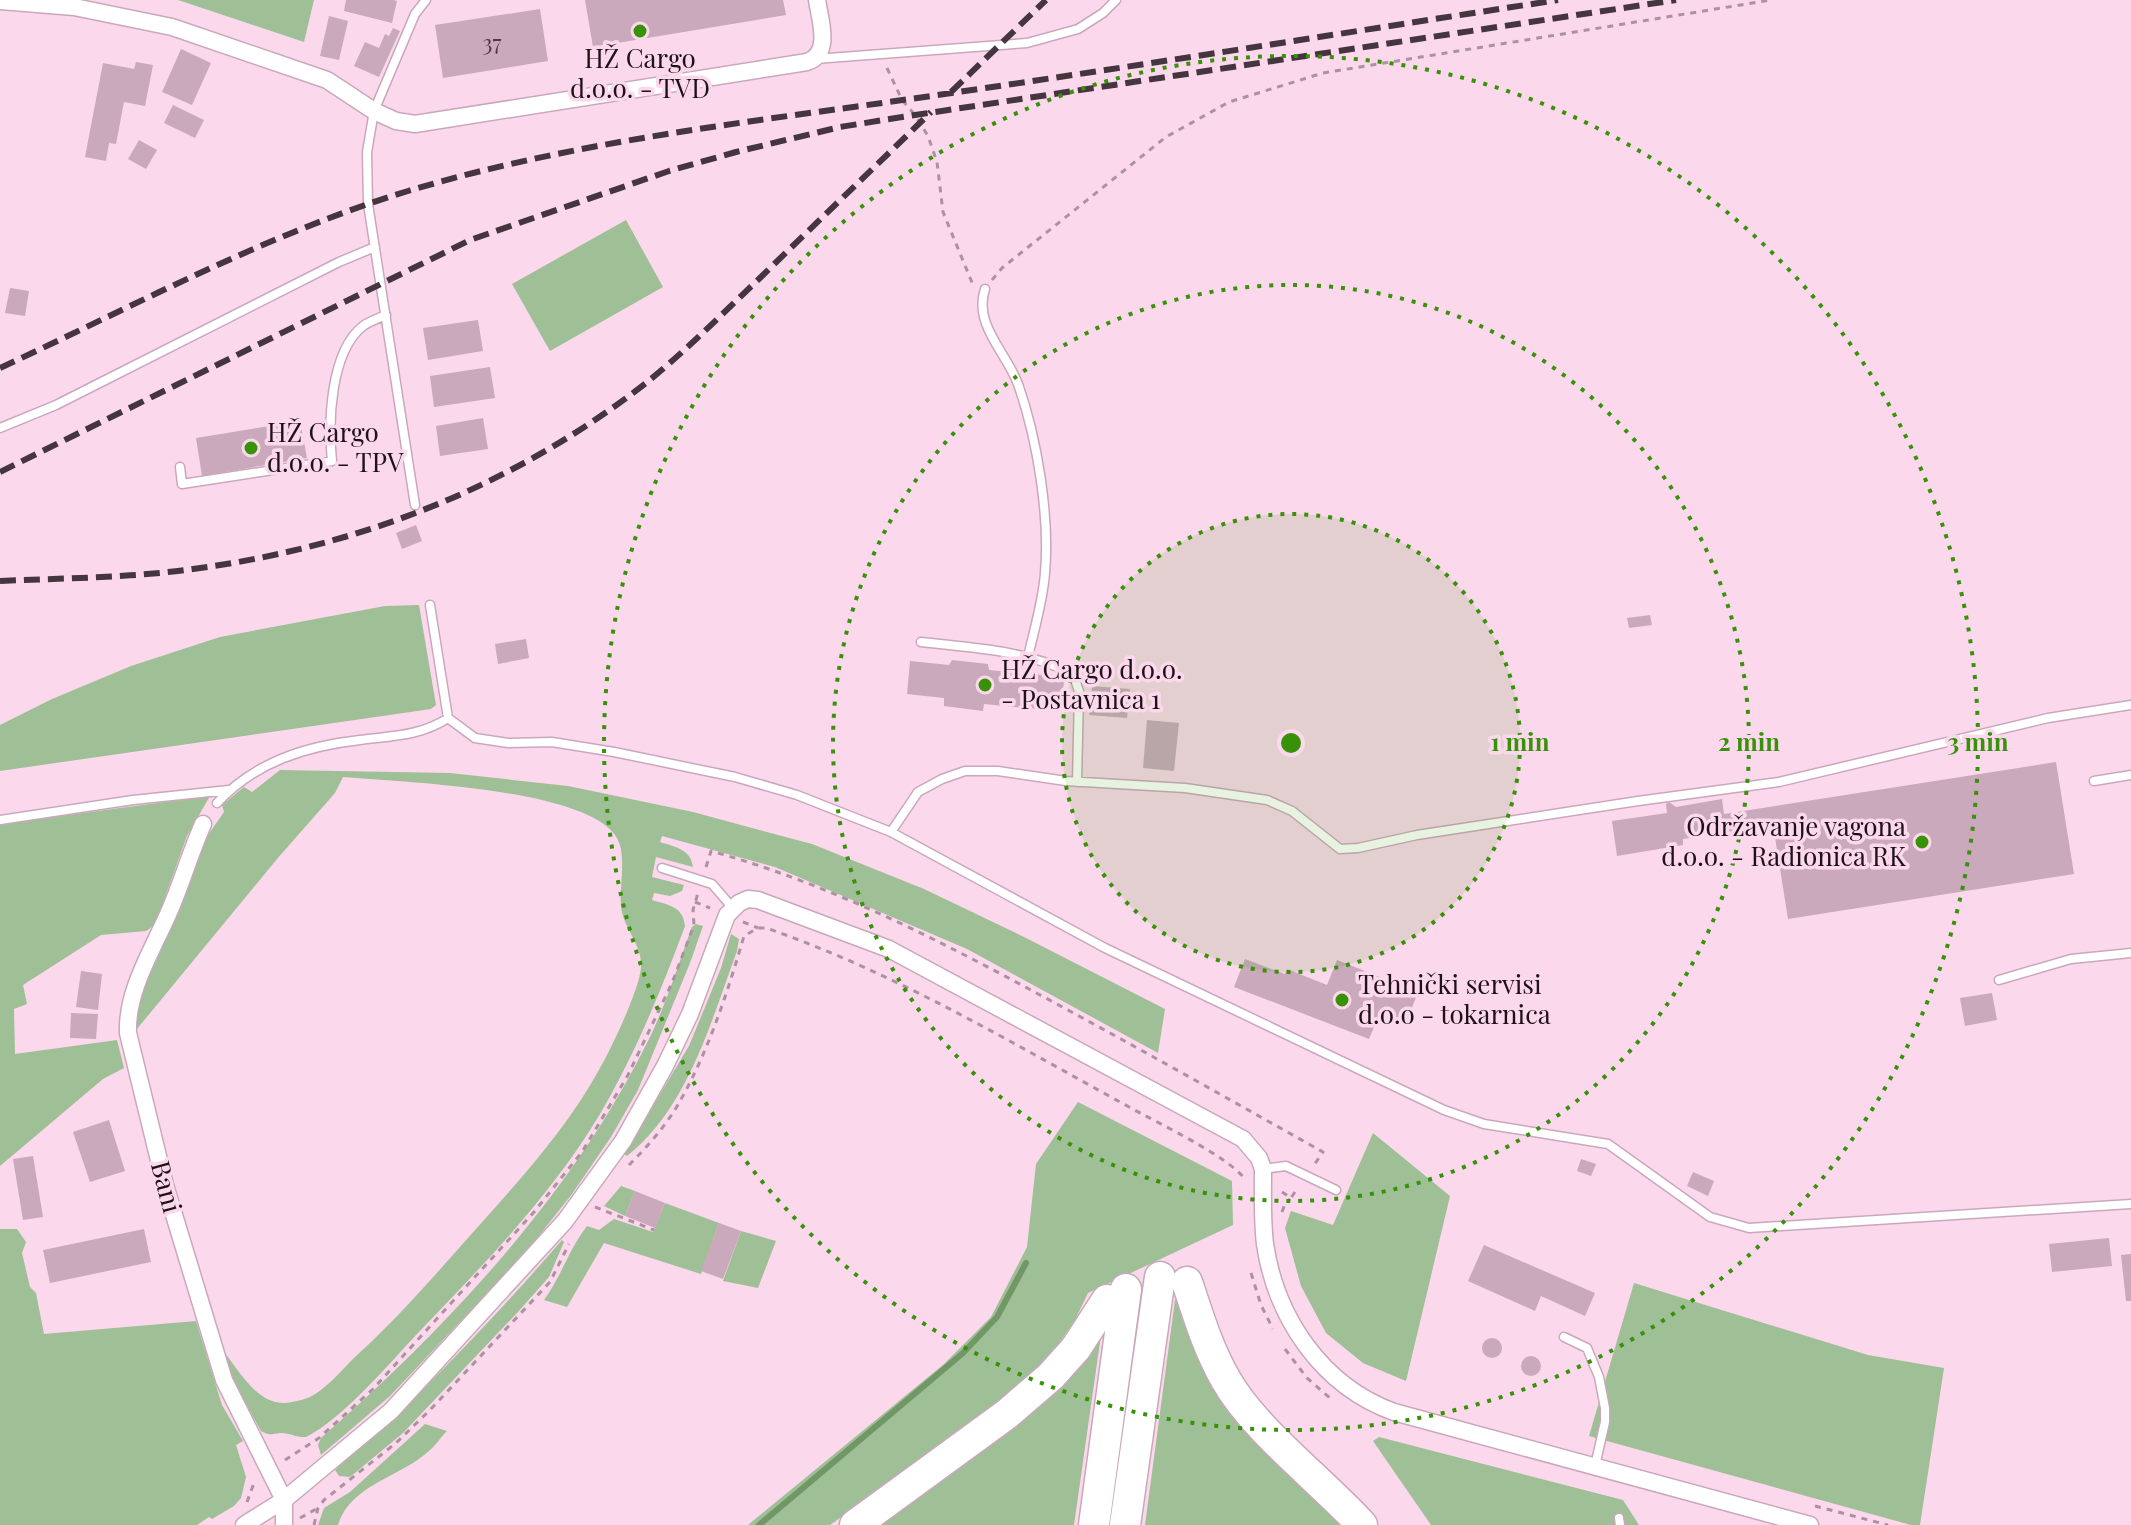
<svg xmlns="http://www.w3.org/2000/svg" width="2131" height="1525" font-family="'Playfair Display',serif">
<style>
.green{fill:#9fbf96}
.lines{fill:none;stroke-linecap:round;stroke-linejoin:round}
.stream{stroke:#709765;stroke-width:6}
.building{fill:#cba9bd}
.service-casing{stroke:#caa8bc;stroke-width:11}
.minor-casing{stroke:#caa8bc;stroke-width:19}
.motorway-casing{stroke:#caa8bc;stroke-width:33}
.path{stroke:#ac91a1;stroke-width:3;stroke-dasharray:6 6;stroke-linecap:butt}
.service{stroke:#fff;stroke-width:8}
.minor{stroke:#fff;stroke-width:16}
.motorway{stroke:#fff;stroke-width:30}
.rail{stroke:#45353e;stroke-width:6;stroke-dasharray:16 8;stroke-linecap:butt}
.ring{fill:none;stroke:#379208;stroke-width:4;stroke-dasharray:4 8}
.poi-dot{fill:#379208;stroke:#fbd8ec;stroke-width:3}
.labels{text-anchor:middle;stroke-width:7;stroke-linejoin:round;paint-order:stroke}
.number-label{font-size:22px;fill:#493842}
.poi-label{font-size:26px;fill:#1e1219;stroke:#fbd8ec;text-anchor:start}
.street-label{font-size:26px;fill:#1e1219;stroke:#fbd8ec}
.centre{fill:#379208;stroke:#fbd8ec;stroke-width:4}
.ring-label{font-size:24px;text-anchor:middle;font-weight:bold;fill:#379208;stroke:#fbd8ec;stroke-width:7;stroke-linejoin:round;paint-order:stroke}
</style>
<rect width="100%" height="100%" fill="#fbd8ec"/>
<path class="green" d="M178,0H314L304,42Z
M626,220L663,287L550,351L512,284Z
M419,605L436,705L431,709L0,771V725L52,699L131,666L220,637L385,606Z
M280,770L450,773L568,786L693,812L778,835L812,844L924,889L1024,937L1165,1009L1158,1053L967,949L775,867L662,836L660,842C675,847 691,849 693,867L656,857L652,877L684,885L682,891L670,896L654,893L652,900C668,905 683,906 685,926C661,991 635,1054 600,1114C551,1196 482,1266 417,1334C388,1365 342,1419 306,1437C297,1438 288,1432 280,1433C271,1434 270,1436 261,1431L230,1375L221,1348C239,1370 259,1410 292,1402C298,1401 305,1399 310,1397C326,1389 342,1370 355,1357C398,1318 436,1274 475,1230C519,1181 569,1126 600,1068C612,1047 639,990 641,968C643,944 623,929 621,906C619,885 628,852 615,835C581,788 401,782 343,777L335,793L277,859L132,1035L133,1015L199,848L224,812L222,805L244,787L252,792Z
M210,796L187,836L155,925L146,931L101,935L23,985L27,1004L14,1009L15,1054L117,1040L124,1068L103,1079L0,1166V824Z
M696,924L703,926L690,963L638,1090L611,1137L572,1194L526,1252L390,1396L321,1455L318,1445L321,1438C448,1327 573,1193 648,1041C666,1005 678,965 692,927Z
M731,934L739,939L737,951C711,1021 688,1108 627,1156L624,1154L689,1046L721,968Z
M1078,1102L1232,1181L1233,1225L1088,1293L1075,1320L1048,1359L993,1409L830,1525H748L944,1364L991,1317L1027,1247L1036,1164Z
M1373,1133L1450,1196L1406,1381L1363,1363L1326,1333L1301,1286L1285,1228L1291,1211L1333,1225Z
M621,1186L635,1191L625,1216L604,1206Z
M665,1203L719,1223L701,1274L604,1243L567,1307L544,1300C561,1277 569,1249 587,1226L599,1230L614,1219L653,1232Z
M0,1229H17L26,1242L22,1253L30,1287L36,1293L44,1334L196,1321L222,1405L243,1441L236,1445L246,1477L241,1498L234,1506L212,1519L209,1517L197,1525H0Z
M741,1231L776,1241L758,1288L723,1281Z
M562,1240L564,1242L549,1277L517,1313L403,1433L350,1477L339,1476L335,1470C417,1400 491,1322 562,1240Z
M1634,1283L1868,1355L1944,1368L1920,1525H1911L1589,1436Z
M1177,1285L1194,1337L1348,1525H1145Z
M1102,1328L1074,1525H874Z
M425,1424L447,1431C441,1437 436,1445 430,1450C402,1477 350,1484 338,1525H318L324,1508L350,1492Z
M1379,1437L1623,1500L1639,1525H1431L1373,1441Z"/>
<g class="lines">
<path class="stream" d="M759,1525L963,1353L997,1317L1026,1263"/>
</g>
<path class="building" d="M346,0H394L397,1L392,23L344,11Z
M585,0H783L786,15L593,47Z
M540,9L548,61L443,78L435,25Z
M329,16L348,21L339,60L320,56Z
M393,28L400,31L379,77L354,66L365,42L379,48L385,34L389,36Z
M181,49L211,63L192,105L162,92Z
M136,62L153,65L145,106L124,102L116,144L109,143L106,161L85,157L103,63L134,69Z
M173,105L204,120L195,138L164,123Z
M139,140L157,150L146,169L128,159Z
M10,288L29,291L25,316L5,313Z
M478,320L483,351L428,360L423,328Z
M490,367L495,398L434,407L430,376Z
M483,418L488,449L440,456L436,426Z
M300,421L307,458L202,476L196,438Z
M416,525L422,541L402,549L396,533Z
M1650,615L1652,625L1629,628L1627,618Z
M526,639L529,658L498,664L495,644Z
M952,660L988,664L989,670L1065,677L1059,711L984,704L983,711L944,706V698L907,694L910,661L949,665Z
M1092,686L1130,689L1127,718L1089,715Z
M1147,720L1179,723L1174,771L1143,768Z
M2056,762L2074,874L1788,919L1773,825L1726,832L1724,839L1719,833L1683,839V845L1617,856L1612,821L1667,813L1666,804L1669,802L1676,807L1722,799L1724,814Z
M1245,959L1285,974L1287,969L1327,985L1337,960L1418,992L1406,1023L1380,1013L1369,1039L1234,987Z
M81,971L102,974L98,1010L76,1007Z
M1992,993L1997,1020L1965,1026L1960,998Z
M71,1013L98,1014L96,1039L70,1038Z
M109,1120L125,1171L90,1182L73,1132Z
M33,1156L43,1217L23,1220L13,1159Z
M1581,1159L1596,1164L1591,1176L1577,1171Z
M1693,1172L1714,1181L1708,1196L1687,1186Z
M635,1191L665,1203L655,1228L625,1216Z
M719,1223L741,1231L723,1279L701,1271Z
M144,1229L151,1262L50,1283L43,1250Z
M2109,1238L2112,1266L2052,1272L2049,1244Z
M1484,1245L1595,1293L1585,1316L1541,1296L1535,1311L1468,1281Z
M2131,1254V1301H2126L2121,1255Z
M1482 1348a10 10 0 1 1 20 0a10 10 0 1 1-20 0Z
M1521 1366a10 10 0 1 1 20 0a10 10 0 1 1-20 0Z"/>
<g class="lines">
<g class="service-casing">
<path id="service" d="M815,59L1027,43L1078,29L1103,13L1116,0
M985,289C973,324 1006,352 1018,384C1037,438 1050,516 1045,573C1043,601 1034,630 1028,657
M0,428L56,405L339,262L375,247
M180,467L182,484L332,461C328,423 330,352 363,326C370,321 379,318 386,315
M415,505L368,204L367,152L374,111L415,14L426,0
M430,605L448,718L475,738L508,743L552,742L614,752L735,777L797,795L891,832L1105,948L1444,1110L1484,1124L1608,1144L1710,1217L1749,1228L2131,1204
M921,642C973,648 1026,650 1073,674L1079,691L1077,782
M2094,781L2131,775
M217,803C255,762 306,746 360,740C391,736 421,736 448,718
M0,820L133,800L229,790
M891,832L918,792L942,779L965,771H998L1066,781L1185,788L1267,800L1292,811L1340,849L1358,848L1417,835L1638,801L1779,782L2048,718L2131,705
M662,868L712,884L732,907
M1999,980L2071,959L2131,953
M1263,1169L1286,1166L1336,1190
M1564,1337L1587,1348L1599,1377L1605,1408V1422L1595,1466
M1619,1518L1620,1525"/>
</g>
<g class="minor-casing">
<path id="minor" d="M0,1L74,7L172,27L327,80L374,111L396,121L415,124L807,62C832,54 820,20 817,0
M203,824C192,849 184,875 174,900C158,942 126,987 128,1033L165,1185L224,1380L284,1500
M284,1500V1525
M244,1525L284,1500L391,1411L565,1221L623,1141L665,1066L690,1014L727,915L739,903L748,899L758,900L889,949L1243,1139L1259,1158L1263,1169C1263,1194 1262,1219 1265,1244C1276,1318 1322,1386 1394,1412L1810,1525"/>
</g>
<g class="motorway-casing">
<path id="motorway" d="M1187,1282C1198,1315 1208,1349 1226,1380C1255,1431 1321,1480 1362,1525
M855,1525L1007,1414L1051,1376L1076,1348L1107,1300
M1094,1525L1126,1289
M1125,1525L1160,1277"/>
</g>
<path class="path" d="M887,68L902,100L915,115L928,136L937,162L943,212L973,285
M992,280L1002,268L1166,137L1229,102L1323,73L1771,0
M706,867L711,851C823,882 927,934 1029,989C1128,1042 1225,1097 1323,1152L1314,1165
M695,902L710,908
M743,922L758,928
M629,1165C646,1148 663,1129 676,1108C707,1056 727,994 744,936L758,928H766C894,972 1012,1043 1131,1108C1158,1123 1227,1156 1244,1178
M1282,1192L1291,1198L1298,1187
M595,1207L654,1230
M1282,1212L1285,1204L1290,1199
M1251,1273L1261,1305L1273,1329
M1285,1349L1307,1378L1331,1399
M285,1460L319,1438L373,1389L534,1212L582,1152L628,1075L672,983L694,925L693,910L698,893
M247,1502L254,1483
M1815,1506L1888,1525
M300,1518L318,1508
M314,1525L318,1508L324,1500L396,1443L430,1410L550,1282L569,1244"/>
<use href="#service" class="service"/>
<use href="#minor" class="minor"/>
<use href="#motorway" class="motorway"/>
<path class="rail" d="M951,92L1046,0
M0,368C134,306 267,234 408,191C571,142 742,123 910,99C1126,68 1342,33 1558,0
M0,472L470,240L669,171L736,152L840,127L915,115L1676,0
M0,581C64,578 129,578 193,569C359,547 514,486 646,383C687,350 724,312 762,276C818,221 875,167 931,112"/>
</g>
<circle cx="1291" cy="743" r="229" fill="#379208" fill-opacity=".12"/>
<g class="ring">
<circle cx="1291" cy="743" r="229"/>
<circle cx="1291" cy="743" r="458"/>
<circle cx="1291" cy="743" r="687"/>
</g>
<g class="poi-dot">
<circle cx="640" cy="31" r="8"/>
<circle cx="251" cy="448" r="8"/>
<circle cx="985" cy="685" r="8"/>
<circle cx="1922" cy="842" r="8"/>
<circle cx="1342" cy="1000" r="8"/>
</g>
<g class="labels">
<g class="number-label">
<text x="492" y="51">37</text>
</g>
<g class="poi-label">
<text x="640" y="68" text-anchor="middle">HŽ Cargo<tspan x="640" dy="30">d.o.o. - TVD</tspan></text>
<text x="267" y="442">HŽ Cargo<tspan x="267" dy="30">d.o.o. - TPV</tspan></text>
<text x="1001" y="679">HŽ Cargo d.o.o.<tspan x="1001" dy="30">- Postavnica 1</tspan></text>
<text x="1906" y="836" text-anchor="end">Održavanje vagona<tspan x="1906" dy="30">d.o.o. - Radionica RK</tspan></text>
<text x="1358" y="994">Tehnički servisi<tspan x="1358" dy="30">d.o.o - tokarnica</tspan></text>
</g>
<g class="street-label">
<text transform="translate(166 1187) rotate(75)" y="9">Bani</text>
</g>
</g>
<circle cx="1291" cy="743" r="12" class="centre"/>
<g class="ring-label">
<text x="1520" y="751">1 min</text>
<text x="1749" y="751">2 min</text>
<text x="1978" y="751">3 min</text>
</g>
</svg>
